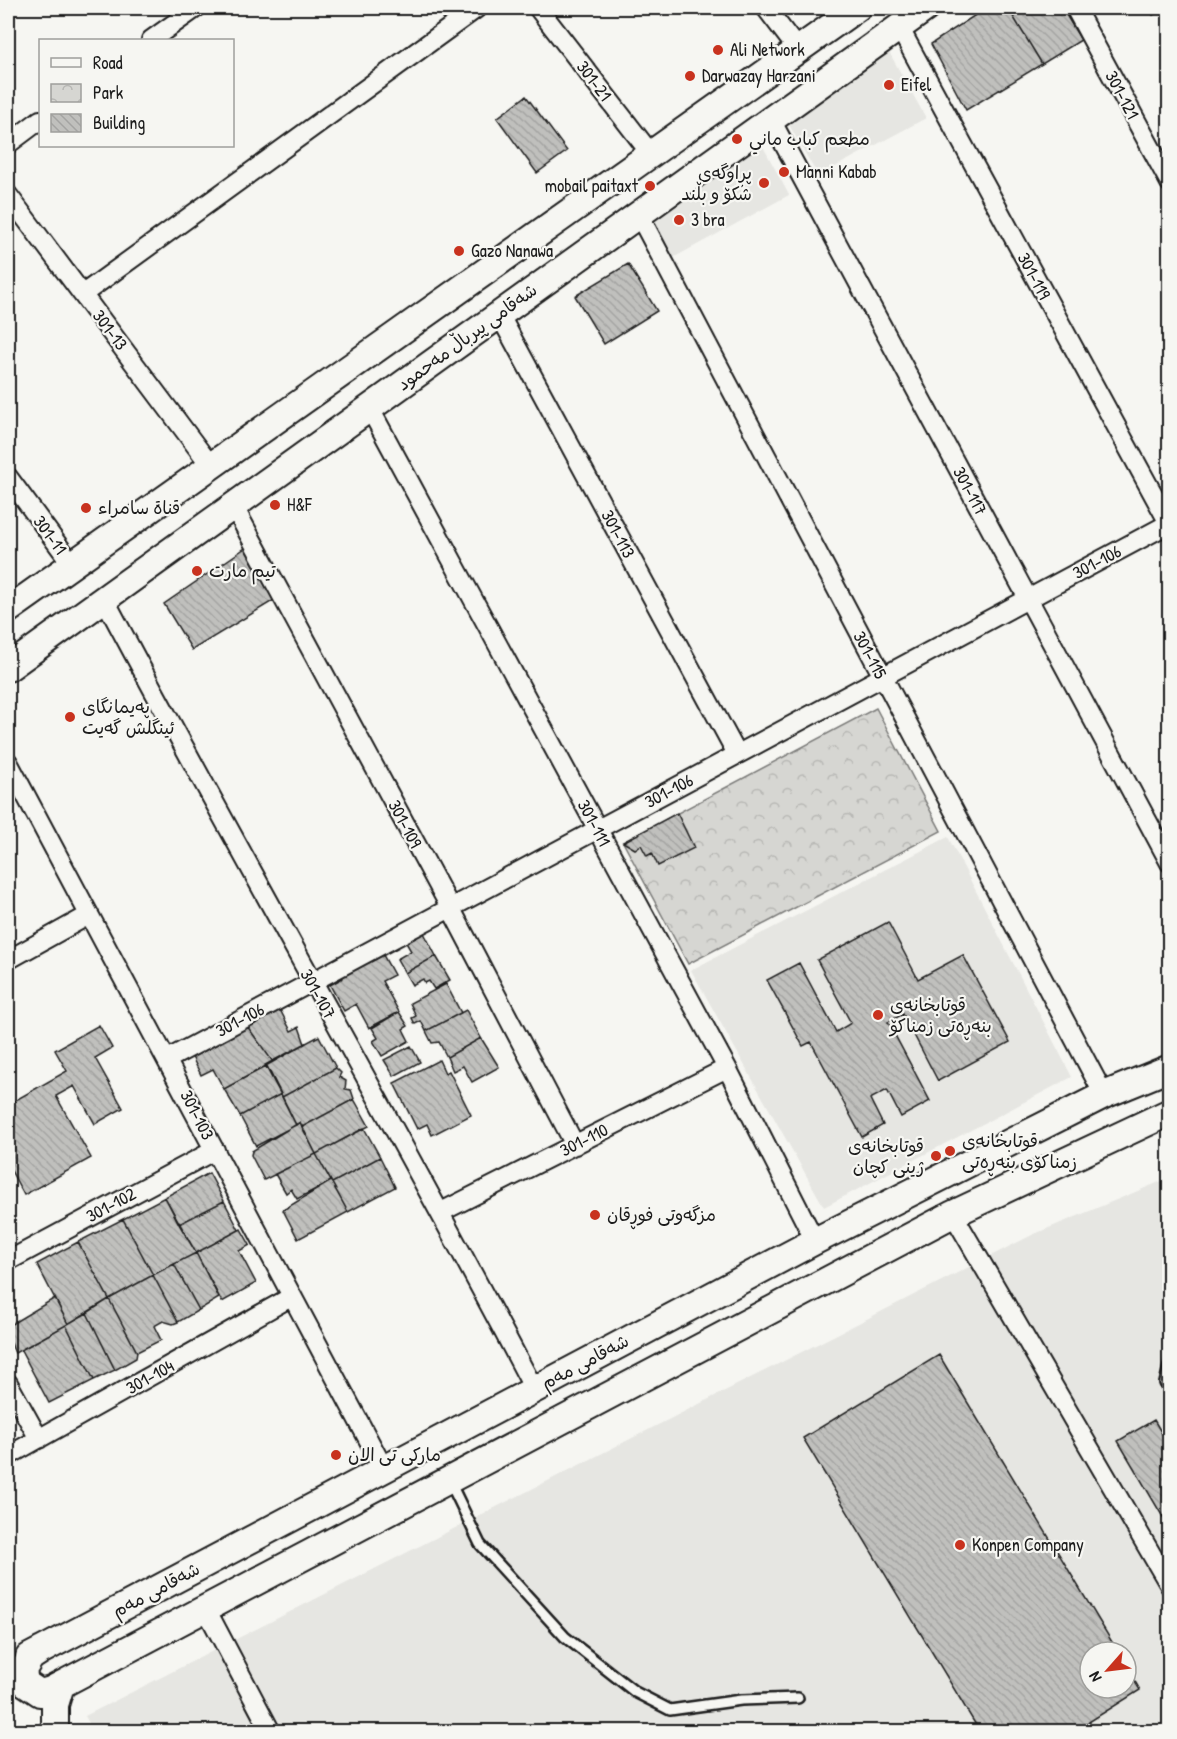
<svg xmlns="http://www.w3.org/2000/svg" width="1177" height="1739" font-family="'Patrick Hand','Playpen Sans Arabic',sans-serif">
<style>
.built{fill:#e6e6e2;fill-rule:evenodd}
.park{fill:url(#park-crowns);stroke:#797977;stroke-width:1.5}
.building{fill:url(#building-back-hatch);stroke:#1c1c1c;stroke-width:1.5}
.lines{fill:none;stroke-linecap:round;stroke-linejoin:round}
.lane-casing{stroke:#1c1c1c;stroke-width:14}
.street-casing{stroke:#1c1c1c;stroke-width:22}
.secondary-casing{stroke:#1c1c1c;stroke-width:30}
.lane{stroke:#f6f6f2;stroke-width:9}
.street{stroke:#f6f6f2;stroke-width:18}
.secondary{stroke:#f6f6f2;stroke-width:26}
.poi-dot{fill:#c8321e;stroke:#f6f6f2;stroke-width:2}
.labels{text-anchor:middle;stroke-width:4.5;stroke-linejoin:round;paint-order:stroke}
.poi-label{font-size:18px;fill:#1c1c1c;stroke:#f6f6f2;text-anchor:start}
.street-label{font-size:18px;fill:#1c1c1c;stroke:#f6f6f2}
</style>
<defs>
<pattern id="park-crowns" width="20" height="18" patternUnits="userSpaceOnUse" patternTransform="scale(1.5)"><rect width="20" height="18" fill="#d6d6d2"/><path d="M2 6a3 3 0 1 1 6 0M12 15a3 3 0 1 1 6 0" fill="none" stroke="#b7b7b4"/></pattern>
<pattern id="building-back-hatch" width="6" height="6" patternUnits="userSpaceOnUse" patternTransform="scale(1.5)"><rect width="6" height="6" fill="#c0c0bd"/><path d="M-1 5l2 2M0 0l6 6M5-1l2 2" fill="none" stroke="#a4a4a2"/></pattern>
</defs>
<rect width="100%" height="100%" fill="#f6f6f2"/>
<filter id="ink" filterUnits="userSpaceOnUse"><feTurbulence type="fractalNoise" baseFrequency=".0167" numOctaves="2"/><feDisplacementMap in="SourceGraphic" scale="12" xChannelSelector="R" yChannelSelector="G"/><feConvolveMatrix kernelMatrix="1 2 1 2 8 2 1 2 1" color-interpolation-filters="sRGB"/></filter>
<g filter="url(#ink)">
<path class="built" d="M889,52L926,118L818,176L788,123Z
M759,139L789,195L671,259L644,210Z
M948,837L1072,1077L824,1207L691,970Z
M1169,1178V1731L94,1732L85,1716L1032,1235ZM1090,1652H1126V1688H1090Z"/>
<path class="park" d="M876,708L941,831L688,964L623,842Z"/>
<path class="building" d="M986,8H1008L1042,64L966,110L931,44Z
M1008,8H1062L1081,40L1042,64Z
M1149,8H1166L1153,15Z
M526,96L567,151L537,173L497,118Z
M628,264L657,311L604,344L575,296Z
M248,546L276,599L192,650L164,604Z
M677,813L694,848L658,866L652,853L647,856L641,845L635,849L623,842Z
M888,922L918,979L963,955L1010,1042L938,1081L903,1014L888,1022L930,1101L901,1117L887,1090L870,1099L883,1125L862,1137L811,1042L803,1046L767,980L799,963L836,1032L851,1023L817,960Z
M422,929L436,956L405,973L397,959L411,951L404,939Z
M370,954L374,960L383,955L394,975L382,981L399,1012L369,1028L356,1004L344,1011L330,985L343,978L339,970Z
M436,956L450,980L434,989L429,981L425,983L423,979L412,985L405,973Z
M446,984L461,1013L426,1031L421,1021L415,1024L412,1018L416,1016L410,1003Z
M276,1002L291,1031L299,1027L305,1044L273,1062L242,1019Z
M466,1010L481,1038L447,1057L439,1042L432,1043L426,1031Z
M399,1012L408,1026L403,1029L409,1041L382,1056L373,1041L378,1038L372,1028Z
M242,1019L273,1062L224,1089L213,1069L201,1075L188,1049Z
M99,1025L112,1048L95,1058L123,1108L95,1124L74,1086L56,1096L91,1158L24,1195L8,1165V1102L9,1104L67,1071L55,1050Z
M319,1036L336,1068L282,1097L265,1065Z
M481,1038L499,1067L472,1082L463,1066L453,1071L447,1057Z
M411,1046L420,1062L394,1076L384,1060Z
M439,1060L445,1073L449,1071L471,1115L432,1135L427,1124L417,1129L394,1083Z
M267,1066L281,1094L240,1116L224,1089Z
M336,1068L341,1073L339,1077L346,1081L345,1089L351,1090L354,1099L302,1127L300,1122L296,1125L282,1097Z
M281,1094L296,1125L256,1146L240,1116Z
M354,1099L369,1126L316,1154L302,1127Z
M300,1122L316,1154L264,1180L251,1155L252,1151Z
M364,1128L380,1157L332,1183L316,1154Z
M316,1154L331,1181L297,1199L291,1189L286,1193L275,1174Z
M380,1157L395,1187L348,1212L332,1183Z
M209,1173L224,1201L179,1224L165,1197Z
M331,1181L348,1212L298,1239L283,1210Z
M165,1197L196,1253L153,1275L123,1219Z
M224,1201L239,1230L196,1253L179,1224Z
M123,1219L153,1275L109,1299L78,1242Z
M241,1229L250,1245L239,1251L256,1283L222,1302L196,1253Z
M78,1242L109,1299L68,1324L37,1264Z
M196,1253L219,1298L199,1310L174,1264Z
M174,1264L199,1310L178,1322L153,1275Z
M153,1275L178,1322L173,1324L163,1321L154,1326L161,1340L137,1352L109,1299Z
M55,1298L68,1324L15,1353L8,1337V1326Z
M109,1299L137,1352L136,1358L115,1370L87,1313Z
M87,1313L115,1370L94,1380L66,1325Z
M66,1325L94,1380L49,1403L21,1350Z
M939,1355L1118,1652H1090V1688H1126V1666L1140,1690L1073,1732H980L803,1438Z
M1154,1420L1170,1447V1529L1118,1441Z"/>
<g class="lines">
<g class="lane-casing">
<path id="lane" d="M1170,1362L1165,1383L1170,1392
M450,1482L480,1544L565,1637L635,1692L670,1710L741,1700L798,1698"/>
</g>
<g class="street-casing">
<path id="street" d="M538,8L651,154
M766,8L798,50
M1075,8L1170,183
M899,27L1170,525
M151,40L196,8
M770,118L1170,863
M8,144L40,120
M8,195L211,466
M638,213L1104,1095
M83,294L477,8
M499,314L737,754
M369,407L727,1068L815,1241
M8,477L72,564
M233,505L450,907L575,1145
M104,598C244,863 395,1123 534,1389
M8,762L384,1469
M8,960L89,915
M168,1059L1170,523
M441,1212L727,1068
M953,1214L1170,1586
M8,1261L215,1150
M8,1383L39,1439
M8,1456L291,1297
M205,1607L271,1732"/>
</g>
<g class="secondary-casing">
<path id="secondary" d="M8,610L857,8
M8,668L926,8
M42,1650L31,1657L23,1670L25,1683L40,1693L51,1690L953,1214L1170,1112
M29,1657L815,1241L1104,1095L1170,1068
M55,1732V1705L61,1685"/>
</g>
<use href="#lane" class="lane"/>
<use href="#street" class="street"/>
<use href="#secondary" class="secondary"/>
</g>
</g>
<g class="poi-dot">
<circle cx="718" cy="50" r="6"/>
<circle cx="690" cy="76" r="6"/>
<circle cx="889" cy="85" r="6"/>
<circle cx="737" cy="139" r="6"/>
<circle cx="784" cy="172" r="6"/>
<circle cx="764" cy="183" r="6"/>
<circle cx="650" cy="186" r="6"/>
<circle cx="679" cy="220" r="6"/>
<circle cx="459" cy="251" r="6"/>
<circle cx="275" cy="505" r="6"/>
<circle cx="86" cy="508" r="6"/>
<circle cx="197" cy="571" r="6"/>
<circle cx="70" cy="717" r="6"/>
<circle cx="878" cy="1015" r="6"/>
<circle cx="950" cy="1151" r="6"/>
<circle cx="936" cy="1156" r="6"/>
<circle cx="595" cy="1215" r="6"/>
<circle cx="336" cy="1455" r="6"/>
<circle cx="960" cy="1545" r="6"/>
</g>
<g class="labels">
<g class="poi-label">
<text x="730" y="56">Ali Network</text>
<text x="702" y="82">Darwazay Harzani</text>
<text x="901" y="91">Eifel</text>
<text x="749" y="145">مطعم كباب ماني</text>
<text x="796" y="178">Manni Kabab</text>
<text x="752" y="179" text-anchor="end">پڕاوگەی<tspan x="752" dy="21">شکۆ و بڵند</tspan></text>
<text x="638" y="192" text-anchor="end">mobail paitaxt</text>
<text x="691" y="226">3 bra</text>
<text x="471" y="257">Gazo Nanawa</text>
<text x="287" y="511">H&amp;F</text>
<text x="98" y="514">قناة سامراء</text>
<text x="209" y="577">تیم مارت</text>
<text x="82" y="713">پەیمانگای<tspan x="82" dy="21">ئینگلش گەیت</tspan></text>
<text x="890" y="1011">قوتابخانەی<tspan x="890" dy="21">بنەڕەتی زمناکۆ</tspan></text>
<text x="962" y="1147">قوتابخانەی<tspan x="962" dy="21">زمناكۆی بنەڕەتی</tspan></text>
<text x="924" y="1152" text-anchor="end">قوتابخانەی<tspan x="924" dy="21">ژینی کچان</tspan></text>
<text x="607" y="1221">مزگەوتی فوڕقان</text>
<text x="348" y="1461">مارکی تی الان</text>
<text x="972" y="1551">Konpen Company</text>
</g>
<g class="street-label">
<text transform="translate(594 81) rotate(53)" y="6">301-21</text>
<text transform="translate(1122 95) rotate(62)" y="6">301-121</text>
<text transform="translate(1034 276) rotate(62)" y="6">301-119</text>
<text transform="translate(110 330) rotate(53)" y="6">301-13</text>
<text transform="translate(467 337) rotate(-36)" y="6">شەقامی پیرباڵ مەحمود</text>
<text transform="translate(970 491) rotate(62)" y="6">301-117</text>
<text transform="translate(618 534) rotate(62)" y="6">301-113</text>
<text transform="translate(50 535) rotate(54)" y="6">301-11</text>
<text transform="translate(1097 562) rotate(-28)" y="6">301-106</text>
<text transform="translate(870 655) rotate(62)" y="6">301-115</text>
<text transform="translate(669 791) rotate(-28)" y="6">301-106</text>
<text transform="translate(594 823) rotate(62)" y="6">301-111</text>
<text transform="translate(405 824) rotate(62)" y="6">301-109</text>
<text transform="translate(318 994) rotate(61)" y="6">301-107</text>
<text transform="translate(240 1020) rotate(-28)" y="6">301-106</text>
<text transform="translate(197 1115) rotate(63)" y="6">301-103</text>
<text transform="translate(584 1140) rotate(-27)" y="6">301-110</text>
<text transform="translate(111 1205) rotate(-28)" y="6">301-102</text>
<text transform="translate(585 1362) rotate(-28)" y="6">شەقامی مەم</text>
<text transform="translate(150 1377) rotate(-29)" y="6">301-104</text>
<text transform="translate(156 1590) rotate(-28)" y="6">شەقامی مەم</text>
</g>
</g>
<rect width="1177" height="1739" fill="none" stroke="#f6f6f2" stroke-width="30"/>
<rect x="15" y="15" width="1147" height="1709" fill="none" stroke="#1c1c1c" stroke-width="2" filter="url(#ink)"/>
<rect x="39" y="39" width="195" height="108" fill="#f6f6f2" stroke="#9f9f9c" stroke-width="1.5"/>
<rect x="51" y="58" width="30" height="9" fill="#f6f6f2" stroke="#9f9f9c" stroke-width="1.5"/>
<text x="93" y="69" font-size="18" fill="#1c1c1c">Road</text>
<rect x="51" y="84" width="30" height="18" fill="url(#park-crowns)" stroke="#9f9f9c" stroke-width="1.5"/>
<text x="93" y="99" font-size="18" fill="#1c1c1c">Park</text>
<rect x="51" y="114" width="30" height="18" fill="url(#building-back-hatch)" stroke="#9f9f9c" stroke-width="1.5"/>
<text x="93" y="129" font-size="18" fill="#1c1c1c">Building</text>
<g transform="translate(1108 1670) rotate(242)"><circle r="28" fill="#f6f6f2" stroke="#9f9f9c" stroke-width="1.5"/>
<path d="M0-4.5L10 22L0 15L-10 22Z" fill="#c8321e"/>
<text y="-9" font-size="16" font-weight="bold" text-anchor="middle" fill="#1c1c1c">N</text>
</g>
</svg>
